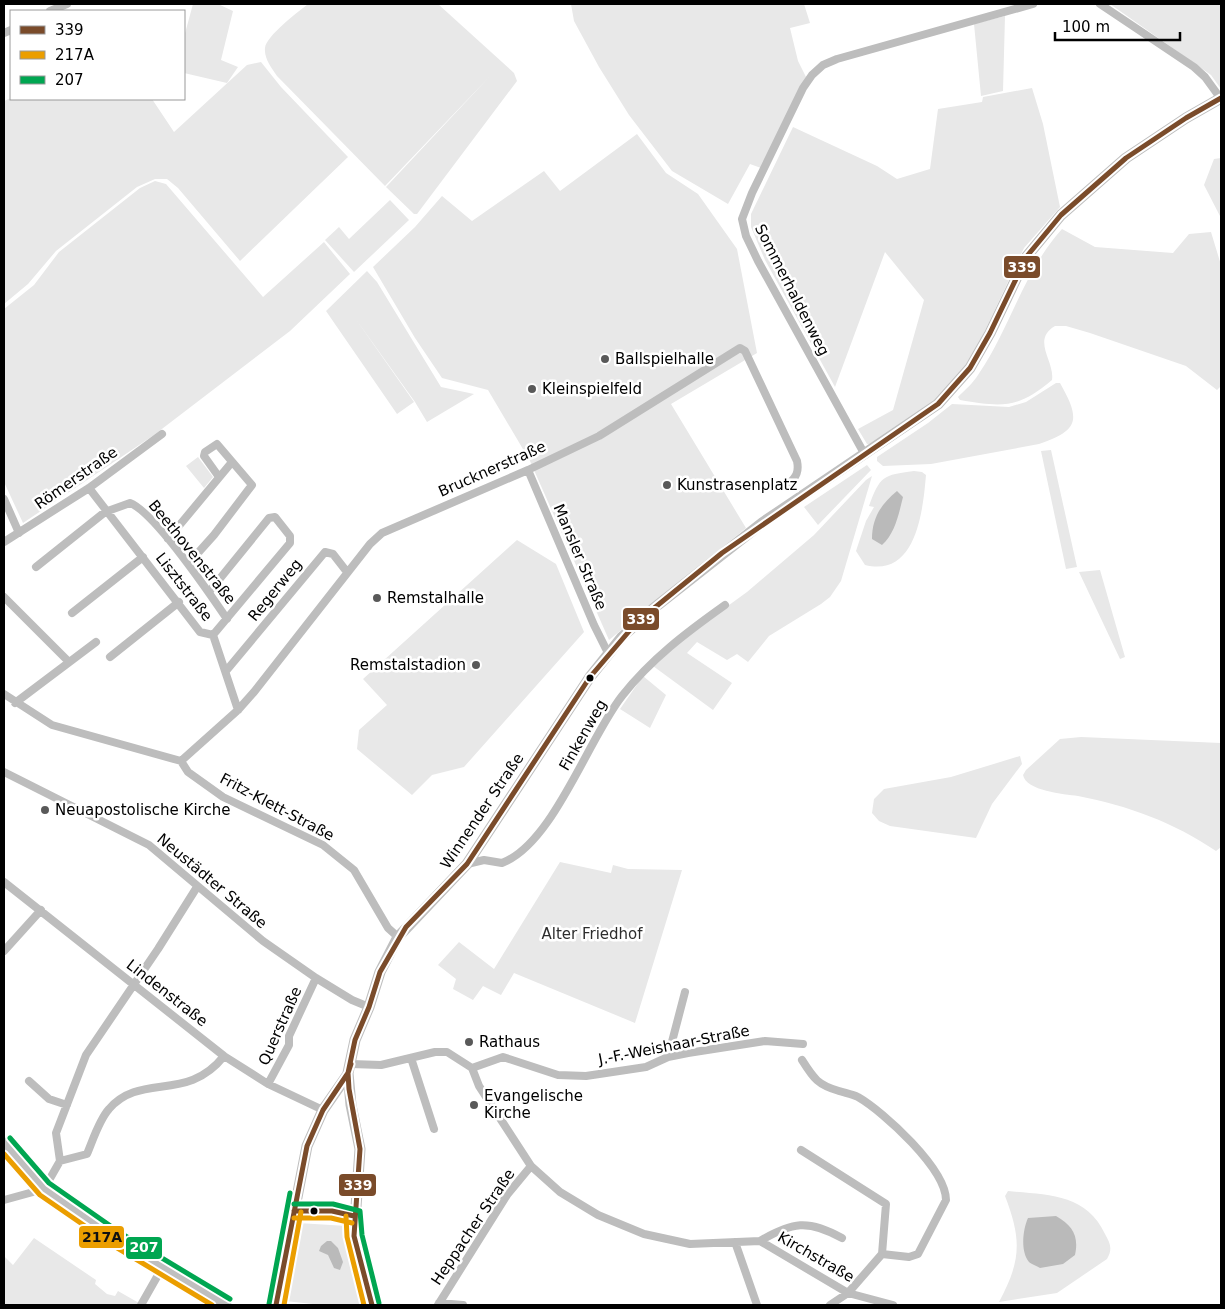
<svg xmlns="http://www.w3.org/2000/svg" width="1225" height="1309" font-family="'DejaVu Sans',sans-serif">
<style>
.green{fill:#e8e8e8}
.water{fill:#bababa}
.lines{fill:none;stroke-linecap:round;stroke-linejoin:round}
.street{stroke:#bdbdbd;stroke-width:8}
.secondary{stroke:#bfbfbf;stroke-width:11}
.bus-1-casing{stroke:#fff;stroke-width:9}
.bus-2-casing{stroke:#fff;stroke-width:9}
.bus-3-casing{stroke:#fff;stroke-width:9}
.bus-1{stroke:#7a4b2a;stroke-width:5}
.bus-2{stroke:#eb9e00;stroke-width:5}
.bus-3{stroke:#00a651;stroke-width:5}
.poi-dot{fill:#595959;stroke:#fff;stroke-width:2}
.bus-dot{fill:#000;stroke:#fff;stroke-width:2}
.labels{text-anchor:middle;stroke-width:5;stroke-linejoin:round;paint-order:stroke}
.street-label{font-size:15px;fill:#000;stroke:#fff}
.poi-label{font-size:15px;fill:#000;stroke:#fff;text-anchor:start}
.park-label{font-size:15px;fill:#2d2d2d;stroke:#fff}
.line-badge{stroke:#fff;stroke-width:2}
.badge-label{font-size:14px;text-anchor:middle;font-weight:bold;fill:#fff}
.pale-badge-label{font-size:14px;text-anchor:middle;font-weight:bold;fill:#111}
</style>
<rect width="100%" height="100%" fill="#fff"/>
<path class="green" d="M193,4H218L233,11L221,60L238,67L227,83L184,73V37Z
M308,4H438L514,73L517,81L417,214H414L386,187L492,74L385,186L277,76C272,68 264,59 265,48C266,36 298,12 308,4Z
M571,4H804L810,23L790,28L798,61L806,77L761,168L750,164L728,204L672,171L629,115L599,67L574,21Z
M1110,4H1221V89L1211,75Z
M1005,16L1003,91L981,96L974,24Z
M261,62L281,87L348,157L240,261L178,188L167,179H155L137,187L56,251L28,284L4,304V101L11,98L152,99L174,132L247,65Z
M1032,88L1043,124L1060,207L1024,248L972,358L946,392L871,445L867,444L858,429L893,410L924,300L885,252L835,387L765,260L751,227V214L793,127L877,166L897,179L930,169L938,109L982,102L983,97Z
M637,134L666,173L698,194L737,249L757,353L671,404L746,528L609,640L530,461L488,390L442,378L415,338L373,267L415,227L442,196L472,221L544,171L560,191Z
M1221,158V218L1204,185L1214,159Z
M155,181L166,184L263,297L324,242L350,274L290,331L154,435L23,523L4,482V309L34,285L59,252L140,188Z
M390,200L409,220L354,272L325,240L339,227L349,239Z
M1062,229L1095,247L1173,253L1189,234L1211,232L1221,265V386L1217,390L1186,366L1090,333L1066,326H1055C1031,340 1055,361 1052,380C1018,409 1002,407 960,400L958,397C965,390 973,383 978,375C1011,327 1022,274 1062,229Z
M367,271L377,282L441,387L474,394L427,422L415,402L355,318L414,402L397,414L326,311Z
M1056,383H1060C1081,420 1079,430 1039,444L931,464L883,466L877,461V457L928,423L952,404L1009,407L1026,402Z
M1051,450L1077,567L1066,569L1041,451Z
M198,457L213,477L204,488L186,466Z
M867,465L871,470L818,525L804,507Z
M914,471L922,472L926,475C923,509 917,578 865,565L856,551L866,521L874,507L869,506C880,476 883,475 914,471Z
M872,476L841,581L830,597L821,604L769,636L748,662L737,654L727,660L697,642L687,653L732,683L713,710L653,666L685,637L747,592L814,535L866,480Z
M517,540L556,564L584,632L464,767L432,775L412,795L357,749L359,730L387,705L363,679Z
M1100,570L1125,657L1120,659L1079,572Z
M643,676L666,695L650,728L620,709Z
M1081,737L1221,743V847L1216,851C1173,822 1129,806 1078,796C1064,794 1026,791 1023,775L1026,770L1060,739Z
M1020,756L1022,764L992,804L976,838L890,826L879,821L872,813L874,799L884,789L951,777Z
M560,862L611,873L613,865L628,869L682,870L635,1023L514,973L501,995L483,986L473,1000L453,989L456,979L438,965L459,942L494,969Z
M1008,1191C1047,1195 1086,1193 1105,1234C1110,1243 1113,1249 1107,1259L1057,1293L999,1302C1021,1261 1022,1240 1005,1196Z
M298,1223L347,1226L354,1267L359,1282H362L366,1299L364,1305H322L285,1301L283,1288Z
M34,1238L96,1280L95,1284L107,1294L115,1296L118,1291L139,1303L138,1305H4V1256L13,1265Z"/>
<path class="water" d="M897,491L903,497C899,513 895,534 882,545L872,539C872,518 881,504 897,491Z
M1056,1216C1073,1226 1079,1236 1075,1255L1063,1264L1040,1268C1037,1266 1031,1264 1029,1262C1020,1251 1023,1229 1028,1218Z
M327,1241H331L338,1248L343,1262L340,1270L334,1268L328,1255L319,1251L321,1246Z"/>
<g class="lines">
<path class="street" d="M1100,4L1194,67L1205,77L1221,99
M50,11L67,4
M4,33L11,30
M865,455L758,261L746,236L742,219L752,193L803,88L812,75L823,65L837,59L1033,4
M528,470L594,625L608,653
M89,488L200,632L213,635
M4,499L19,533
M168,539L232,462
M4,542L89,488L162,434
M188,564L214,535L252,485L217,444L205,452L204,456L219,477
M36,567L105,512L130,503C154,512 210,594 227,619
M209,592L269,518L275,517L290,536V543L213,635
M4,597L69,662
M72,613L143,557
M213,635L238,710
M110,657L179,602
M226,671L325,552L333,554L347,572
M4,694L52,725L181,761L188,772L223,797L323,845L354,870L388,928L398,937
M15,703L96,642
M181,761L238,710L254,692L370,544L382,533L528,470L599,436L740,348L745,351L797,461C799,471 797,477 788,484
M4,772L149,845L263,941L316,978L352,1000L369,1007
M467,864L484,860L502,863C553,844 588,739 622,696C651,659 687,632 725,605
M4,882L224,1056L268,1084L323,1110
M4,951L41,910
M668,1057L685,992
M411,1058L434,1129
M802,1060C814,1079 818,1085 839,1091C845,1093 852,1094 858,1097C884,1112 946,1169 946,1200L918,1254L909,1257L882,1254
M351,1064L381,1065L435,1052H447L472,1068
M472,1068L479,1086L531,1166L560,1192L598,1215L644,1234L690,1244L760,1241L848,1293L893,1305
M472,1068L503,1057L558,1075L586,1076L646,1067L668,1057L688,1053L765,1041L803,1044
M29,1081L49,1099L67,1105
M268,1084L289,1045V1036L316,978
M801,1150L886,1204L882,1254L848,1293L830,1305
M60,1161L87,1154C93,1140 99,1120 109,1109C141,1072 187,1103 224,1056
M4,1200L44,1189L60,1161L56,1133L86,1055L158,949L197,887
M760,1241C792,1222 808,1219 842,1238
M735,1242L757,1305
M439,1303L463,1305
M141,1305L162,1268
M438,1305L507,1195L531,1166"/>
<path class="secondary" d="M4,1143L44,1189L118,1240L226,1305
M276,1305L307,1146L323,1110L348,1074
M372,1305L354,1236L360,1149L351,1105L348,1073L355,1040L369,1007L380,972L398,937L467,864L590,677L622,637L654,608L762,523L938,404L970,368L990,333L1027,256L1061,215L1126,158L1186,118L1221,98"/>
<g class="bus-1-casing">
<path id="bus-1" d="M351,1064L348,1073L349,1089L360,1149L354,1236L372,1305
M294,1211H332L354,1216
M276,1305L307,1146L323,1110L348,1073L355,1040L369,1007L380,972L406,927L467,864L590,677L637,622L722,553L938,404L970,368L990,333L1027,256L1061,215L1126,158L1186,118L1221,98"/>
</g>
<g class="bus-2-casing">
<path id="bus-2" d="M4,1154L40,1195L114,1246L212,1305
M346,1216L347,1237L364,1305
M294,1218H331L352,1223
M284,1305L301,1212"/>
</g>
<g class="bus-3-casing">
<path id="bus-3" d="M10,1138L49,1183L122,1234L230,1299
M294,1204H333L360,1211L362,1235L379,1303
M269,1304L290,1193"/>
</g>
<use href="#bus-1" class="bus-1"/>
<use href="#bus-2" class="bus-2"/>
<use href="#bus-3" class="bus-3"/>
</g>
<g class="poi-dot">
<circle cx="605" cy="359" r="5"/>
<circle cx="532" cy="389" r="5"/>
<circle cx="667" cy="485" r="5"/>
<circle cx="377" cy="598" r="5"/>
<circle cx="476" cy="665" r="5"/>
<circle cx="45" cy="810" r="5"/>
<circle cx="469" cy="1042" r="5"/>
<circle cx="474" cy="1105" r="5"/>
</g>
<g class="bus-dot">
<circle cx="590" cy="678" r="4.5"/>
<circle cx="314" cy="1211" r="4.5"/>
</g>
<g class="labels">
<g class="street-label">
<text transform="translate(792 290) rotate(63)" y="5">Sommerhaldenweg</text>
<text transform="translate(492 469) rotate(-24)" y="5">Brucknerstraße</text>
<text transform="translate(76 478) rotate(-35)" y="5">Römerstraße</text>
<text transform="translate(192 552) rotate(51)" y="5">Beethovenstraße</text>
<text transform="translate(580 557) rotate(67)" y="5">Mansler Straße</text>
<text transform="translate(184 587) rotate(52)" y="5">Lisztstraße</text>
<text transform="translate(275 590) rotate(-51)" y="5">Regerweg</text>
<text transform="translate(583 735) rotate(-60)" y="5">Finkenweg</text>
<text transform="translate(277 807) rotate(28)" y="5">Fritz-Klett-Straße</text>
<text transform="translate(482 811) rotate(-56)" y="5">Winnender Straße</text>
<text transform="translate(212 881) rotate(40)" y="5">Neustädter Straße</text>
<text transform="translate(167 993) rotate(38)" y="5">Lindenstraße</text>
<text transform="translate(280 1026) rotate(-66)" y="5">Querstraße</text>
<text transform="translate(674 1045) rotate(-11)" y="5">J.-F.-Weishaar-Straße</text>
<text transform="translate(473 1227) rotate(-56)" y="5">Heppacher Straße</text>
<text transform="translate(816 1257) rotate(30)" y="5">Kirchstraße</text>
</g>
<g class="poi-label">
<text x="615" y="364">Ballspielhalle</text>
<text x="542" y="394">Kleinspielfeld</text>
<text x="677" y="490">Kunstrasenplatz</text>
<text x="387" y="603">Remstalhalle</text>
<text x="466" y="670" text-anchor="end">Remstalstadion</text>
<text x="55" y="815">Neuapostolische Kirche</text>
<text x="479" y="1047">Rathaus</text>
<text x="484" y="1101">Evangelische<tspan x="484" dy="17">Kirche</tspan></text>
</g>
<g class="park-label">
<text x="592" y="939">Alter Friedhof</text>
</g>
</g>
<g class="line-badge">
<rect x="1003" y="255" width="38" height="24" rx="5" fill="#7a4b2a"/>
<rect x="622" y="607" width="38" height="24" rx="5" fill="#7a4b2a"/>
<rect x="338" y="1173" width="39" height="24" rx="5" fill="#7a4b2a"/>
<rect x="78" y="1225" width="47" height="24" rx="5" fill="#eb9e00"/>
<rect x="125" y="1236" width="38" height="24" rx="5" fill="#00a651"/>
</g>
<g class="badge-label">
<text x="1022" y="272">339</text>
<text x="641" y="624">339</text>
<text x="358" y="1190">339</text>
<text x="144" y="1252">207</text>
</g>
<g class="pale-badge-label">
<text x="102" y="1242">217A</text>
</g>
<rect width="1225" height="1309" fill="none" stroke="#000000" stroke-width="10"/>
<rect x="10" y="10" width="175" height="90" fill="#ffffff" stroke="#999999"/>
<rect x="20" y="26" width="25" height="8" fill="#7a4b2a" stroke="#999999"/>
<text x="55" y="35" font-size="15" fill="#000000">339</text>
<rect x="20" y="51" width="25" height="8" fill="#eb9e00" stroke="#999999"/>
<text x="55" y="60" font-size="15" fill="#000000">217A</text>
<rect x="20" y="76" width="25" height="8" fill="#00a651" stroke="#999999"/>
<text x="55" y="85" font-size="15" fill="#000000">207</text>
<path d="M1055 32v8h125v-8" fill="none" stroke="#000000" stroke-width="2.5"/>
<text x="1062" y="32" font-size="15" fill="#000000" stroke="#ffffff" stroke-width="4" paint-order="stroke">100 m</text>
</svg>
